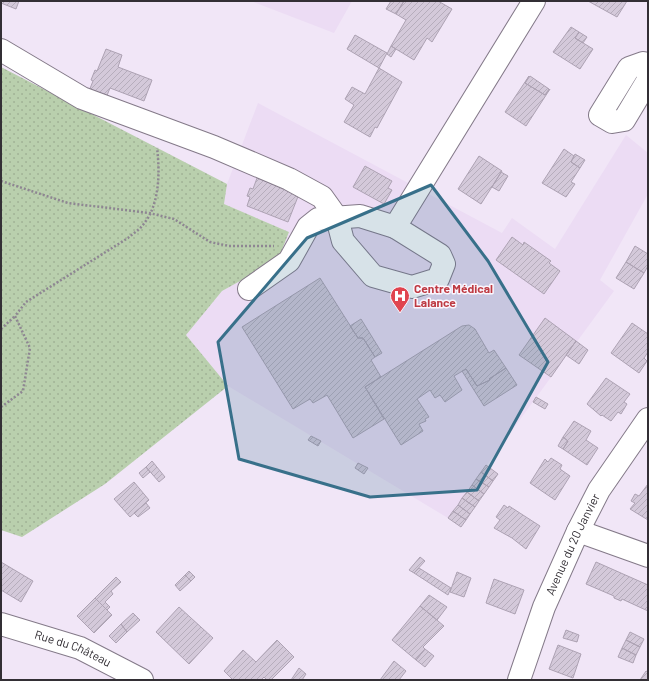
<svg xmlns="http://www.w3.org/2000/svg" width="649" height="681" font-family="Barlow,sans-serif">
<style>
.built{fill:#ecdcf4}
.green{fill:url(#green-dots)}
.building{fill:url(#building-hatch);stroke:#ada2b3}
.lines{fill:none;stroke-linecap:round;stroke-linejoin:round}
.minor-casing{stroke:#847a89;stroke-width:24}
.path{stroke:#8e8692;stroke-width:2.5;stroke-dasharray:2 2;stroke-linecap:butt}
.minor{stroke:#fff;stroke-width:22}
.marked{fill:#38708a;fill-opacity:0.2;stroke:#38708a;stroke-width:3;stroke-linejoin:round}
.labels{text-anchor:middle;stroke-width:3;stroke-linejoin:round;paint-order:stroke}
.health-label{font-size:12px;font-weight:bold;fill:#be3a42;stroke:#fbf6fd;text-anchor:start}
.street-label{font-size:12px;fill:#332f35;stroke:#fbf6fd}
</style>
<defs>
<pattern id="green-dots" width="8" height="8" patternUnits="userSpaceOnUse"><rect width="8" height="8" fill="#b9cfad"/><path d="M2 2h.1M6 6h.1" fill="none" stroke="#a0b295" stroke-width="1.8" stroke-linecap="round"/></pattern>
<pattern id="building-hatch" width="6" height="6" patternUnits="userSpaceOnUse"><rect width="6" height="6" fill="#d4c9da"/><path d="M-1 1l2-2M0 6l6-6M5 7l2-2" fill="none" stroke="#b6adbc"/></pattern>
</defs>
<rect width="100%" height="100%" fill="#f1e6f7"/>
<path class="built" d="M251,1H352L334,33Z
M258,103L502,233L512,218L555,249L626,135L648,153V194L600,280L614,291L448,518L228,386L186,335L222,291L278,260L289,232L224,204L227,184Z"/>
<path class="green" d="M1,67L227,184L224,204L289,232L278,260L222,291L186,335L228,386L105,484L22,537L1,530Z"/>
<path class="building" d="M1,1H19L16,9L1,3Z
M391,1H404L396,14L386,9Z
M404,1H438L452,9L432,42L427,38L414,60L391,46L406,20L396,14Z
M588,1H627L617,17Z
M571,27L579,32L575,38L593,49L580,69L553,52Z
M579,32L587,37L583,43L575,38Z
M355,35L387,53L379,68L347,49Z
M391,46L396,49L391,57L387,54Z
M106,49L122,55L118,67L152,80L144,101L110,88L106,98L89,91L93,81L91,80L95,70L97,71Z
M379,68L402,82L377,128L375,127L370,137L344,122L354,105L345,99L352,87L365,94Z
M529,76L525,83L545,95L550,89L526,126L505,112Z
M530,76L549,89L545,95L525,83Z
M564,149L574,156L571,162L580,168L571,182L575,184L566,197L542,183Z
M575,154L585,160L580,168L571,162Z
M479,156L502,171L481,204L458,189Z
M365,166L392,181L388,188L392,190L384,204L353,187Z
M501,172L508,176L499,191L492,187Z
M257,178L299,194L288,222L247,206L250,197L247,196L250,188L253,189Z
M512,237L523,245L524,242L551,261L549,263L560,271L544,294L496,260Z
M635,246L648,254V266L644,273L626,262Z
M626,262L644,273L634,289L616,278Z
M320,278L358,338H363L375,357L371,360L381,377L365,387L384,419L353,438L327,395L313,403L310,399L293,409L242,327Z
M545,318L576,341L551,377L519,355Z
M361,319L382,353L375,357L363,338H358L350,326Z
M632,323L648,334V352L644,358L647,361L639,373L611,353Z
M469,325L475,329L489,353L494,350L506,368L489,379L490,380L477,386L466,369L454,376L462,390L445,402L440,395L435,398L430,390L417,399L429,417L425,419L426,421L419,424L423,431L401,445L365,387L462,326Z
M576,341L588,350L579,364L566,355Z
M506,368L517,385L484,406L462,371L466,369L477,386L490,380L489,379Z
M606,378L630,394L624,402L627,404L621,414L618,412L611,421L602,415L601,416L587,404Z
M536,397L548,404L545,409L533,402Z
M574,421L591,431L586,440L598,448L587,465L563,449L568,441L563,437Z
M311,436L321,441L318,446L308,440Z
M563,437L568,441L563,449L558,446Z
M551,458L562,465L560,469L570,476L555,500L530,483L545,459L548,462Z
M152,461L165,477L159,482L146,467Z
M358,463L368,468L364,474L355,468Z
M486,465L498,474L493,481L481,472Z
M146,467L150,472L143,478L139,473Z
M481,472L493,481L489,487L476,479Z
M476,479L489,487L484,494L472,485Z
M134,482L149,500L130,517L114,499Z
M648,484V520L630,509L635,503L631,501L635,494L639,496Z
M472,485L484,494L479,501L467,492Z
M467,492L479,501L475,507L462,498Z
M462,498L475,507L470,514L458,505Z
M146,503L150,508L138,517L134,513Z
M458,505L470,514L466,520L453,511Z
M504,505L508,508L509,506L540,526L526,549L512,538L494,528L500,520L496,517Z
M453,511L466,520L461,527L448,518Z
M420,557L425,561L414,573L409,570Z
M1,562L33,581L21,602L1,590Z
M596,562L648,585V611L622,599L621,601L614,598V596L586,584Z
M419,568L451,588L448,595L414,573Z
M189,571L195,577L191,581L185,575Z
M457,572L471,578L464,597L450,592Z
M185,575L191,581L180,591L175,585Z
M116,577L121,582L111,591L113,594L105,602L110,607L107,610L95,598Z
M494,579L524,590L515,614L486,603Z
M429,595L447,607L437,620L420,606Z
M95,598L112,615L94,633L77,616Z
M420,606L444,626L423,647L425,649L416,660L392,640Z
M179,607L213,638L189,664L156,632Z
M133,613L140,620L127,632L121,624Z
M121,624L127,632L116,643L109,636Z
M566,630L579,635L577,642L563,638Z
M630,632L644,639L640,647L626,640Z
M277,640L294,657L271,680H267L264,677L261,680H233L224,671L243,650L256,662Z
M626,640L640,647L636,655L622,648Z
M558,645L581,654L573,678L549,669Z
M622,648L636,655L633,663L618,657Z
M425,649L434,656L425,667L416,660Z
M394,661L406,671L399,680H380Z
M299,668L306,674L302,680H291Z
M646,671L648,672V680H640Z"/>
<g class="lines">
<g class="minor-casing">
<g id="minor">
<path d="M1,50L82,98L214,147L289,179L322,197L337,218L343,241L373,276L412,287L438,279L444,264L440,255L395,227"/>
<path d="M648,64L643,63L629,68L600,115L612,122L624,120L648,80"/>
<path d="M249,289L289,261L308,227L318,219L360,216L395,227L534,1"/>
<path d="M578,531L648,556"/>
<path id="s1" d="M1,624L80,648L142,680"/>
<path id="s2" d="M519,680L544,607L578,531L599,490L648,419"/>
</g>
</g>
<path class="path" d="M1,181L68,203L149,213L174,219L210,242L229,246H274
M1,329L15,316
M1,407L23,391L30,348L15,316L26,302L128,238C132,234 138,231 142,226C160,206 160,172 157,148"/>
<use href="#minor" class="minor"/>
</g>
<path class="marked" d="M431,185L488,261L548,362L477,490L370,497L239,459L218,342L307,238Z"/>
<defs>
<g id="hospital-pin" transform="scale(1)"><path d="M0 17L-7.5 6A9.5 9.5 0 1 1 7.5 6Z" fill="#e0444e" stroke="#fbf6fd"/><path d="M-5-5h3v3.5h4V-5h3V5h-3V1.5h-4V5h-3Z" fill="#fff"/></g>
</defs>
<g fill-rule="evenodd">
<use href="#hospital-pin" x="400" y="296"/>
</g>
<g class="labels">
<g class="health-label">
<text x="414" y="293">Centre Médical<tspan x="414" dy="14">Lalance</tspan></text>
</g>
<g class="street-label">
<text dy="4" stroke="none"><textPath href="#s2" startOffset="146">Avenue du 20 Janvier</textPath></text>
<text dy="4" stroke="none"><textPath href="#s1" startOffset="76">Rue du Château</textPath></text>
</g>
</g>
<rect width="649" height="681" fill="none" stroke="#332f35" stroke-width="4"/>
</svg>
